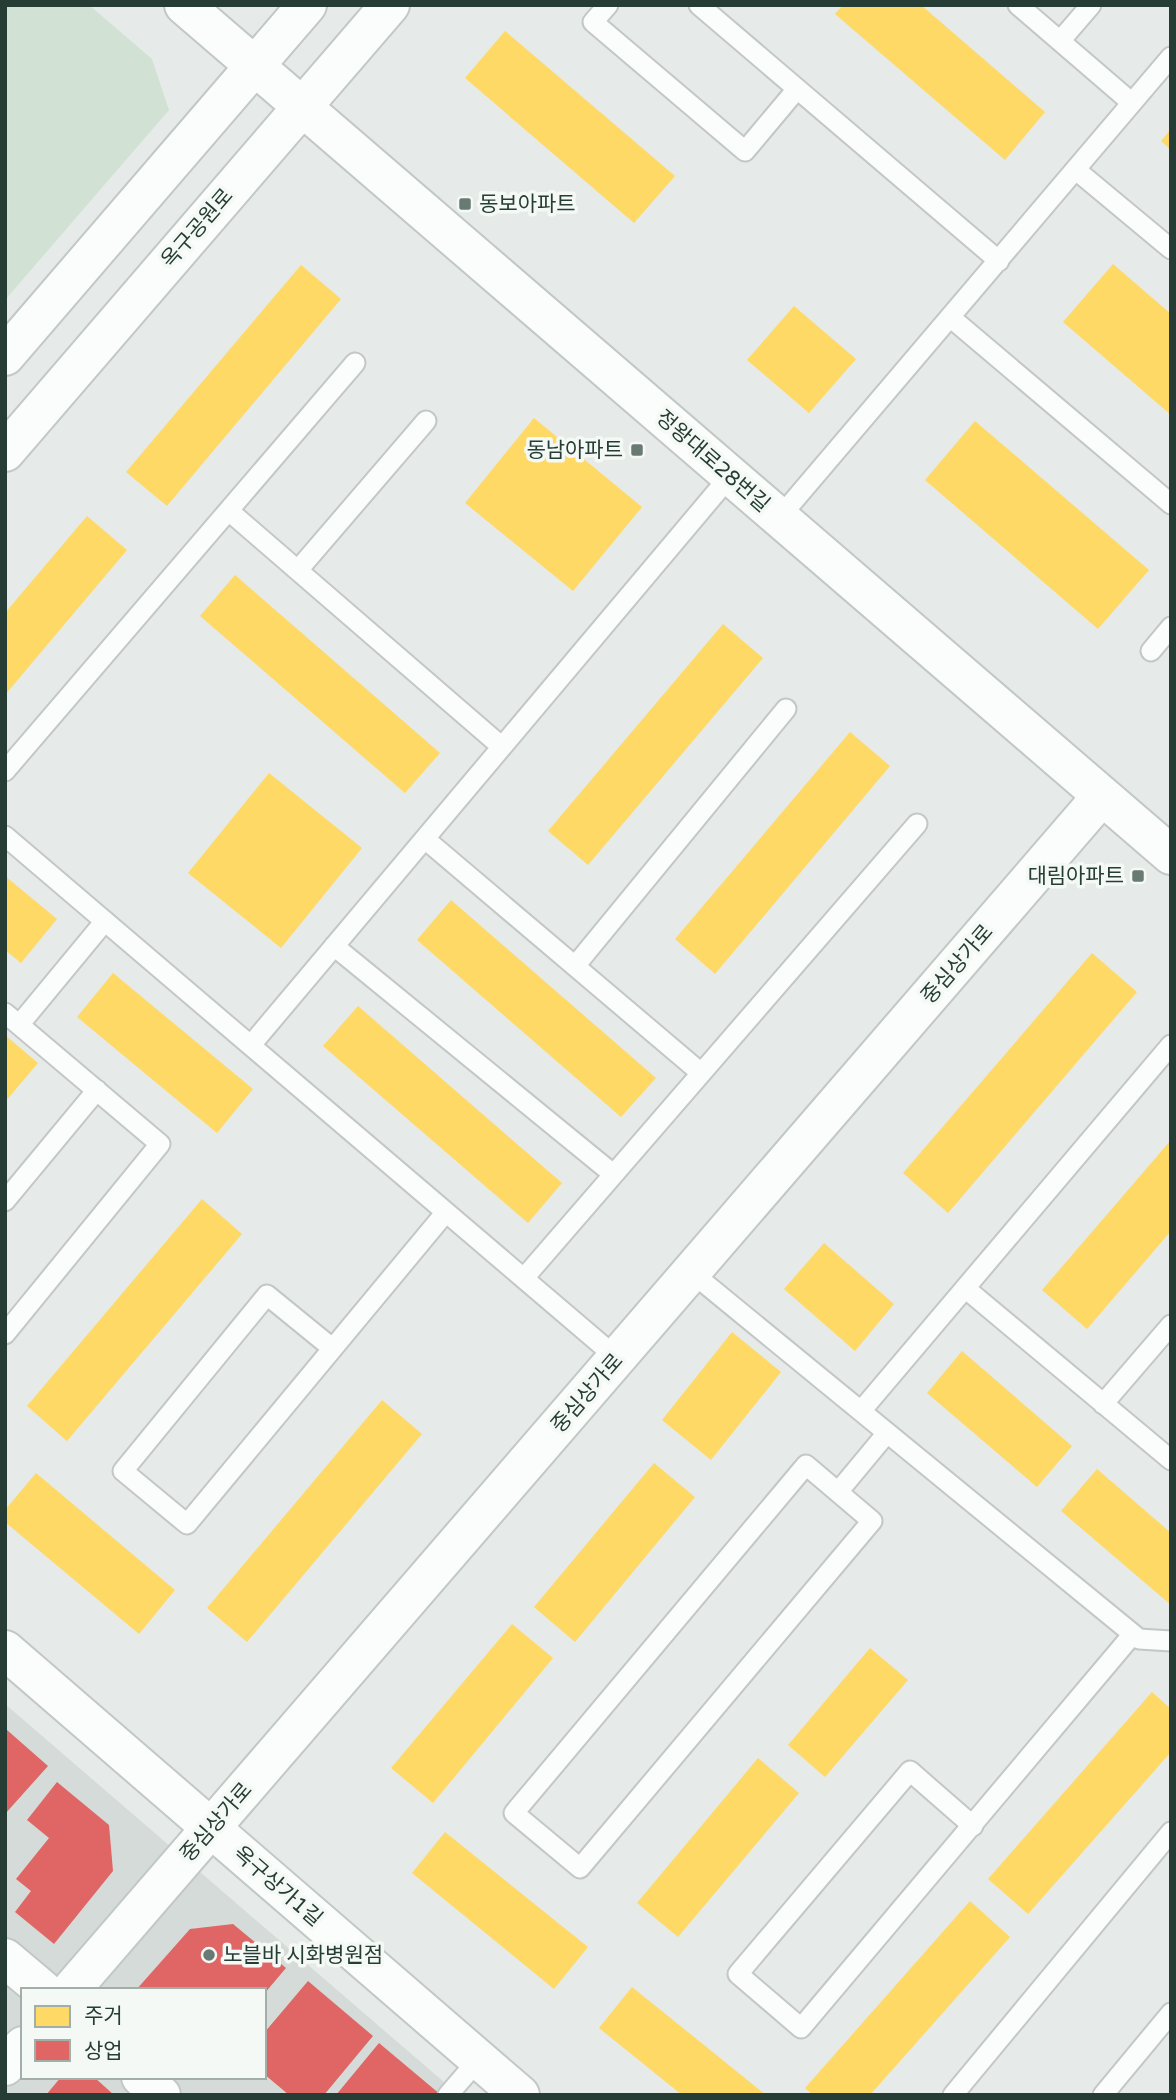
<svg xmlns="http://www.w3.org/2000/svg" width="1176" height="2100" font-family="'Varela Round','Noto Sans KR',sans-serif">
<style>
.built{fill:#d4dbd8;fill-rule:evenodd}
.green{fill:#d1e2d5}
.homes{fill:#ffd966}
.shops{fill:#e06666}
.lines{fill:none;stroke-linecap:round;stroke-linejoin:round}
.lane-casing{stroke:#c3c7c5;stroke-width:23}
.street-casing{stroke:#c3c7c5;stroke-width:42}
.secondary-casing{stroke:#c2c8c5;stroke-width:42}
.lane{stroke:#fbfcfc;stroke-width:19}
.street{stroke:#fbfcfc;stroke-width:38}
.secondary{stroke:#fbfcfc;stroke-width:38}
.poi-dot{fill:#697a73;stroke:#f5f9f6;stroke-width:2.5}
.labels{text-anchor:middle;stroke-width:7;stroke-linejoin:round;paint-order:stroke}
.poi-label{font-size:21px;fill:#253d34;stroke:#f5f9f6;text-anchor:start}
.street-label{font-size:21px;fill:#253d34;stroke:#f5f9f6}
</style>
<rect width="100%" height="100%" fill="#e6eae8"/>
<path class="built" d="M5,1704L459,2095H5ZM23,1990H264V2077H23Z"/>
<path class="green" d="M5,5H89L152,59L169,110L5,300Z"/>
<path class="homes" d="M843,5H921L1045,112L1005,160L835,14Z
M505,31L675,176L634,223L465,78Z
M1171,129V150L1161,141Z
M1113,264L1171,314V415L1063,322Z
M301,265L341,299L167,506L126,472Z
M794,306L856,359L809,413L747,360Z
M534,418L642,507L573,591L465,503Z
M975,421L1149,570L1098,629L925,480Z
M87,516L127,550L5,695V613Z
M235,575L440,753L405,793L200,616Z
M723,624L763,658L588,865L548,831Z
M850,732L890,766L715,974L675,939Z
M269,773L362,848L281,948L188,873Z
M5,876L57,919L21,963L5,950Z
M451,900L656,1078L621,1117L417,940Z
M1092,953L1137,992L948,1213L903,1173Z
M113,973L253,1089L217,1133L77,1017Z
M358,1006L562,1183L528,1223L323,1046Z
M5,1035L38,1063L5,1102Z
M1171,1140V1231L1087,1329L1042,1290Z
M202,1199L242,1234L67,1441L27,1406Z
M824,1243L894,1304L855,1351L784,1289Z
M732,1332L781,1372L711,1460L662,1420Z
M962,1351L1072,1446L1037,1487L927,1393Z
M382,1400L422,1434L247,1642L207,1608Z
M654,1463L695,1497L575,1642L534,1607Z
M1097,1469L1171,1533V1605L1061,1511Z
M36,1473L175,1590L139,1634L5,1522V1510Z
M512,1624L553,1658L433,1803L391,1768Z
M870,1648L908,1680L825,1777L788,1745Z
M1152,1692L1171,1709V1752L1028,1914L988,1879Z
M758,1758L799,1793L678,1937L637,1903Z
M445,1832L588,1947L554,1989L412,1873Z
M970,1901L1010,1937L870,2095H813L805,2088Z
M632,1987L766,2095H682L599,2028Z"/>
<path class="shops" d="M7,1730L48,1766L5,1814V1731Z
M57,1782L109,1825L113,1871L54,1944L15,1912L31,1891L16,1879L49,1838L27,1820Z
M233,1924L286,1968L264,1994V1990H136L190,1929Z
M308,1981L373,2036L324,2095H289L264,2074V2033Z
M379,2043L441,2095H336Z
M61,2077H94L114,2095H46Z"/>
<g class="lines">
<g class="lane-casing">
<path id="lane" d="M608,5L593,22L745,151L797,89
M699,5L999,261
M1018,5L1132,103
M1060,41L1091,5
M1076,170L1171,249
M950,317L1171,504
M229,511L502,747
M779,518L1171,57
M298,570L426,421
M1151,651L1171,627
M5,771L355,363
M5,836L617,1358
M425,839L701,1073
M334,946L613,1174
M575,966L786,709
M5,1013L160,1144L5,1334
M19,1025L105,921
M251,1045L730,476
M5,1201L97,1090
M691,1272L1139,1639L1171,1641
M524,1278L917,824
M965,1288L1171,1460
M332,1348L267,1295L123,1471L187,1524L446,1212
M1103,1404L1171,1325
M861,1411L1171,1045
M806,1465L872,1521L580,1868L514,1813Z
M838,1492L887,1433
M973,1826L910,1771L738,1974L801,2028L1133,1634
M448,2095L479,2059
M953,2095L1171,1832
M1103,2095L1171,2013"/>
</g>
<g class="street-casing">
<path id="street" d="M5,1958L43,1990
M141,2077L161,2095"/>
</g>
<g class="secondary-casing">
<path id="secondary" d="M184,5L1171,855
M5,356L307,5
M5,452L390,5
M5,1650L520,2095
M71,1990L1102,796
M5,2066L23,2046"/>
</g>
<use href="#lane" class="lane"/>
<use href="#street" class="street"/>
<use href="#secondary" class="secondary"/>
</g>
<g class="poi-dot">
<rect x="458" y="197" width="14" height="14" rx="3.5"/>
<rect x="630" y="443" width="14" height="14" rx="3.5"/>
<rect x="1131" y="869" width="14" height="14" rx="3.5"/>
<circle cx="209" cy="1955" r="7"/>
</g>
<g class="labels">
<g class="poi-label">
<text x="479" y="211">동보아파트</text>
<text x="623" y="457" text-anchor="end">동남아파트</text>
<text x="1124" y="883" text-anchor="end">대림아파트</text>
<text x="223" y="1962">노블바 시화병원점</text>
</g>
<g class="street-label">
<text transform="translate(197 228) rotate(-49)" y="7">옥구공원로</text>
<text transform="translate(713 461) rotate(41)" y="7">정왕대로28번길</text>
<text transform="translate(957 964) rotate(-49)" y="7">중심상가로</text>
<text transform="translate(587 1393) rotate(-49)" y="7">중심상가로</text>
<text transform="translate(216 1822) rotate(-49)" y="7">중심상가로</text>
<text transform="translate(278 1886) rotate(41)" y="7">옥구상가1길</text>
</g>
</g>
<rect width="1176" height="2100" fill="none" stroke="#253d34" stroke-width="14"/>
<rect x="21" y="1988" width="245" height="91" fill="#f5f9f6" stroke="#a2aea8" stroke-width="2"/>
<rect x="35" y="2006" width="35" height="21" fill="#ffd966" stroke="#a2aea8" stroke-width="2"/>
<text x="84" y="2023" font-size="21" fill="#253d34">주거</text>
<rect x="35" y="2040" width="35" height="21" fill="#e06666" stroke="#a2aea8" stroke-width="2"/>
<text x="84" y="2058" font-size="21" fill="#253d34">상업</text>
</svg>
